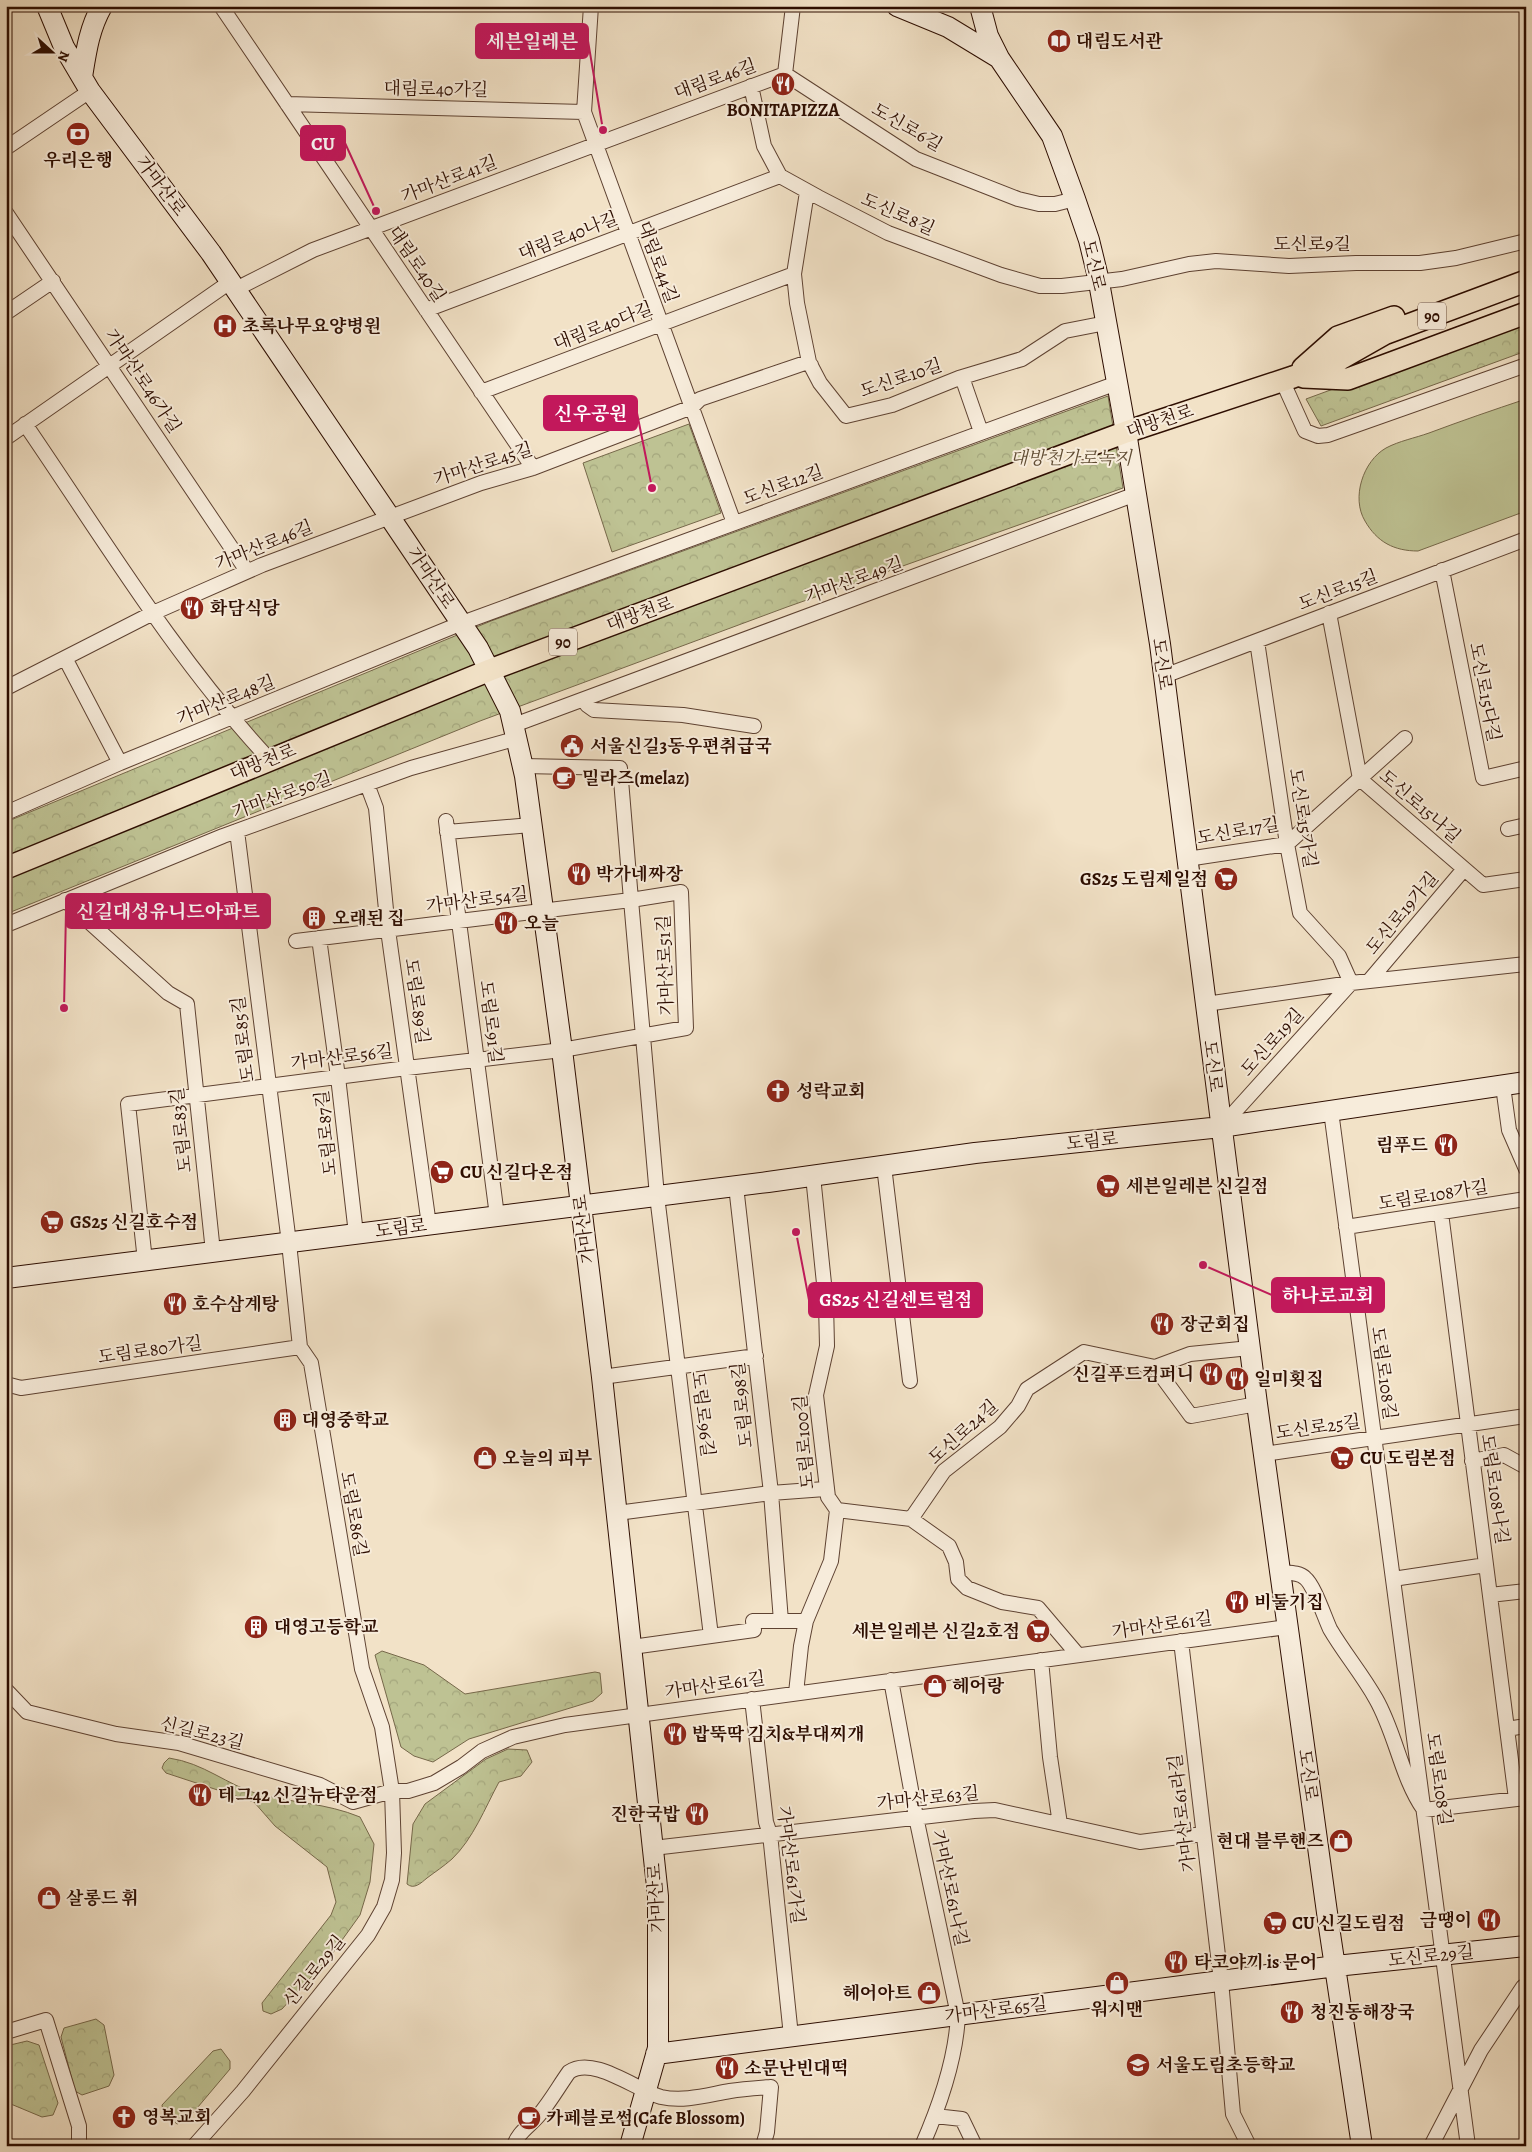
<svg xmlns="http://www.w3.org/2000/svg" width="1532" height="2152" font-family="Alegreya,'Noto Serif KR',serif">
<style>
.forest{fill:url(#forest-crowns);stroke:#76684a}
.pitch{fill:#bec293;stroke:#76684a}
.lines{fill:none;stroke-linecap:round;stroke-linejoin:round}
.street-casing{stroke:#5e4232;stroke-width:16}
.secondary-casing{stroke:#2d0d00;stroke-width:22}
.primary-casing{stroke:#2d0d00;stroke-width:24}
.street{stroke:#f7ecdb;stroke-width:14}
.secondary{stroke:#f7ecdb;stroke-width:20}
.primary{stroke:#f2e2c7;stroke-width:21}
.labels{text-anchor:middle;stroke-width:4;stroke-linejoin:round;paint-order:stroke}
.shield{fill:#f7ecdb;stroke:#6a5042;stroke-width:1}
.shield-label{font-size:16px;font-weight:bold;fill:#2d0d00}
.poi-label{font-size:18px;font-weight:bold;fill:#2d0d00;stroke:#f7ecdb;text-anchor:start}
.street-label{font-size:18px;fill:#2d0d00;stroke:#f7ecdb}
.park-label{font-size:18px;font-style:italic;fill:#604c33;stroke:#f7ecdb}
.leader{fill:none;stroke:#c2185b;stroke-width:2}
.callout-dot{fill:#c2185b;stroke:#f7ecdb;stroke-width:2}
.callout{fill:#c2185b;stroke:#c2185b;stroke-width:2}
.callout-label{font-size:19px;text-anchor:middle;font-weight:bold;fill:#fff}
</style>
<defs>
<pattern id="forest-crowns" width="20" height="18" patternUnits="userSpaceOnUse" patternTransform="scale(1.25)"><rect width="20" height="18" fill="#bec293"/><path d="M2 6a3 3 0 1 1 6 0M12 15a3 3 0 1 1 6 0" fill="none" stroke="#a4a67d"/></pattern>
</defs>
<rect width="100%" height="100%" fill="#f2e2c7"/>
<filter id="stains"><feTurbulence type="fractalNoise" baseFrequency=".004" numOctaves="4"/><feColorMatrix values="0 0 0 0 .2 0 0 0 0 .09 0 0 0 0 .02 0 0 0 .5 -.17"/></filter>
<radialGradient id="worn" r=".72"><stop offset=".6" stop-color="#630" stop-opacity="0"/><stop offset="1" stop-color="#630" stop-opacity=".3"/></radialGradient>
<path class="forest" d="M1526,318V351L1321,426L1306,399Z
M1108,396L1123,488L787,607L480,721L6,914V822L491,621Z
M689,424L721,513L612,552L583,463Z
M382,1651L424,1665L465,1694L595,1672L600,1673L602,1693L593,1701L469,1739L433,1762L414,1756L401,1747L375,1655Z
M508,1749L527,1750L532,1762L521,1776L499,1782C485,1808 473,1839 452,1859C444,1866 435,1872 427,1878C421,1883 414,1890 407,1884L413,1824L425,1804L486,1759Z
M169,1758C204,1763 227,1785 258,1794C293,1803 326,1803 360,1817L374,1844L370,1882L360,1915L332,1954L282,2009L271,2014L263,2011L262,2003L331,1915L336,1902L327,1867L275,1826L254,1802L166,1773L162,1768L164,1763Z
M96,2019L104,2025L114,2075L109,2086L82,2095L75,2091L61,2037L64,2028Z
M27,2041L39,2045L58,2103L53,2115L42,2117L6,2102V2046Z
M221,2049L230,2061V2069L187,2120L177,2124L163,2112L162,2105L213,2051Z"/>
<path class="pitch" d="M1526,399V511L1418,551C1394,551 1377,542 1365,521C1351,498 1363,461 1386,448C1399,441 1415,438 1429,433C1461,421 1493,410 1526,399Z"/>
<g class="lines">
<g class="street-casing">
<path id="street" d="M221,6L533,468
M591,6L584,112L734,523
M785,74L916,159L1018,199L1039,204H1055L1075,199
M785,74L793,6
M751,86L764,146L780,176L818,197L888,233L1001,275L1040,286H1062L1122,279L1189,264L1216,261L1289,266L1356,263H1420L1456,258L1526,241
M287,104L584,112
M6,148L90,91
M807,192L794,274L797,303L809,362L820,383L846,416L892,405L959,378L1022,359L1065,331L1106,323
M6,213L247,571
M236,289L313,250L785,74
M426,310L780,176
M6,313L53,281
M959,378L964,383L981,432
M1282,380L1305,431L1318,436L1328,435L1526,365
M481,392L794,274
M25,424C103,538 175,658 269,759
M6,438L230,282
M1442,570L1483,778L1526,768
M1329,613L1360,779L1483,885L1526,879
M65,658L120,763
M1164,676L1526,539
M6,688L153,613L262,565L481,483L533,468L692,407L700,399L805,363L811,365
M584,700L587,705L594,710L683,715L754,726
M514,725L1136,494
M367,784L376,808L388,930L429,1225
M6,813L120,763L462,623L1117,383
M446,821L497,1216
M1508,829L1526,825
M447,832L531,825
M1187,859L1287,844L1405,738
M65,900L168,993L187,1004L213,1252
M6,925L223,836L411,768L518,738
M319,938L338,1077L356,1234
M296,941L631,900L657,1196L711,1636
M1369,981L1464,869
M1206,1004L1351,983L1526,964
M1503,1086L1509,1130L1526,1169
M1331,1111L1468,2146
M1221,1127L1351,983L1339,956L1300,913L1287,844L1257,641
M884,1166L910,1381
M813,1176L826,1303L827,1346L816,1395L828,1497L837,1510L911,1519L949,1546L956,1562L958,1579L967,1588L1002,1602L1038,1608L1078,1655
M736,1186L771,1493L781,1621
M1441,1213L1516,1799
M1346,1227L1526,1199
M145,1261L128,1104L407,1068L562,1050L686,1028L681,892L631,900L620,768L523,766
M1155,1367L1191,1416L1257,1404
M1155,1367L1190,1354L1250,1348
M602,1377L756,1356
M6,1384L21,1388L300,1347
M1264,1454L1526,1416
M1472,1461L1504,1455L1526,1467
M617,1513L771,1493L825,1489
M911,1519L944,1471L1000,1427L1018,1406L1027,1389L1084,1352L1155,1367
M1280,1572C1288,1573 1299,1572 1305,1578C1314,1585 1324,1616 1330,1629C1344,1653 1362,1674 1376,1699C1396,1734 1401,1777 1424,1810L1526,1798
M1393,1579L1486,1565
M1490,1595L1526,1591
M1181,1641L1221,1981L1233,2114L1249,2146
M632,1647L754,1630L753,1621H806
M1041,1660L1050,1757L1060,1824
M891,1680L916,1817L958,2015C956,2059 940,2105 922,2146
M6,1690L27,1712L116,1734L179,1743L320,1785L353,1802L392,1791H408L434,1783L461,1767L482,1751L513,1737L565,1725L1287,1627
M796,1693L801,1646L806,1621L831,1561L837,1510
M752,1699L766,1822L770,1834L791,2036
M1507,1729L1526,1726
M653,1848L974,1811L995,1810L1140,1842L1203,1834
M6,2032L46,2020L79,2126V2146
M935,2116L962,2119L975,2146
M194,2146L243,2091L368,1935L384,1907L392,1880L394,1853L392,1791L382,1727L362,1669L311,1363L300,1347L289,1243L237,831
M514,2146C518,2132 530,2126 539,2115C550,2102 559,2086 569,2072C593,2055 636,2090 661,2097C684,2102 707,2095 730,2091C743,2089 758,2088 771,2087L767,2132L763,2146
M1431,2146L1481,2050L1523,1987L1526,1985"/>
</g>
<g class="secondary-casing">
<path id="secondary" d="M47,6L64,47L90,91L211,253L389,516L478,648L510,711L525,776L562,1050L602,1377L658,1896V2048L630,2146
M897,6L948,27L999,58
M980,6L988,36L999,58L1052,136L1075,199L1089,240L1098,277L1126,432L1160,644L1257,1404L1329,1927L1362,2146
M82,77C86,52 89,29 102,6
M6,1278L768,1182L975,1153L1221,1127L1526,1082
M656,2054L1336,1966L1526,1946"/>
</g>
<g class="primary-casing">
<path id="primary" d="M1303,368L1338,337L1394,317
M1303,377L1348,379L1526,313
M6,868L490,670L1126,432L1293,377L1340,359L1384,334L1526,281"/>
</g>
<use href="#street" class="street"/>
<use href="#secondary" class="secondary"/>
<use href="#primary" class="primary"/>
</g>
<defs>
<g id="library-disc" transform="scale(1.25)"><circle r="9.5" fill="#8f2418" stroke="#f7ecdb"/><path d="M-6-4Q-3-5.5-.7-3.5V5Q-3 3-6 4ZM6-4Q3-5.5 .7-3.5V5Q3 3 6 4Z" fill="#fff"/></g>
<g id="restaurant-disc" transform="scale(1.25)"><circle r="9.5" fill="#8f2418" stroke="#f7ecdb"/><path d="M-5-6h1v4h1v-4h1v4h1v-4h1v5L-1.5 .5V6h-2V.5L-5-1ZM5-6V6H3V1.5H1.5Q1.5-4 5-6Z" fill="#fff"/></g>
<g id="bank-disc" transform="scale(1.25)"><circle r="9.5" fill="#8f2418" stroke="#f7ecdb"/><path d="M-6-4H6V4H-6ZM0-2.3a2.3 2.3 0 1 0 0 4.6a2.3 2.3 0 1 0 0-4.6Z" fill="#fff"/></g>
<g id="hospital-disc" transform="scale(1.25)"><circle r="9.5" fill="#8f2418" stroke="#f7ecdb"/><path d="M-5-5h3v3.5h4V-5h3V5h-3V1.5h-4V5h-3Z" fill="#fff"/></g>
<g id="civic-disc" transform="scale(1.25)"><circle r="9.5" fill="#8f2418" stroke="#f7ecdb"/><path d="M-.6-6.5H3V-4.5H.6V-3L4-1V1h2V6H-6V1h2V-1L-.6-3ZM-1.2 2.5V6h2.4V2.5Z" fill="#fff"/></g>
<g id="cafe-disc" transform="scale(1.25)"><circle r="9.5" fill="#8f2418" stroke="#f7ecdb"/><path d="M-5.5-4.5H6V0H3Q3 3.5 0 3.5H-2.5Q-5.5 3.5-5.5 0ZM3-3.2v2h1.7v-2ZM-6 4.5H4V6H-6Z" fill="#fff"/></g>
<g id="supermarket-disc" transform="scale(1.25)"><circle r="9.5" fill="#8f2418" stroke="#f7ecdb"/><path d="M-6-5.5h2.5l.6 2H6L4.5 2H-2.5L-4.4-4H-6ZM-1.5 3.2a1.3 1.3 0 1 0 .1 0ZM3 3.2a1.3 1.3 0 1 0 .1 0Z" fill="#fff"/></g>
<g id="building-disc" transform="scale(1.25)"><circle r="9.5" fill="#8f2418" stroke="#f7ecdb"/><path d="M-4-6H4V6H1V3H-1V6H-4ZM-2.5-4.3h1.7v1.8h-1.7ZM.8-4.3h1.7v1.8H.8ZM-2.5-1h1.7V.8h-1.7ZM.8-1h1.7V.8H.8Z" fill="#fff"/></g>
<g id="church-disc" transform="scale(1.25)"><circle r="9.5" fill="#8f2418" stroke="#f7ecdb"/><path d="M-1.2-6h2.4v3.5h3.3v2.4h-3.3V6h-2.4V-.1h-3.3v-2.4h3.3Z" fill="#fff"/></g>
<g id="shop-disc" transform="scale(1.25)"><circle r="9.5" fill="#8f2418" stroke="#f7ecdb"/><path d="M-5-2.5h2.3a2.7 3.5 0 0 1 5.4 0H5L5.5 6h-11ZM-1.5-2.5h3a1.5 2.3 0 0 0-3 0Z" fill="#fff"/></g>
<g id="school-disc" transform="scale(1.25)"><circle r="9.5" fill="#8f2418" stroke="#f7ecdb"/><path d="M0-5L7-2L0 1L-7-2ZM-4 1L0 2.5L4 1V4Q0 6-4 4Z" fill="#fff"/></g>
</defs>
<g fill-rule="evenodd">
<use href="#library-disc" x="1059" y="41"/>
<use href="#restaurant-disc" x="783" y="84"/>
<use href="#bank-disc" x="78" y="134"/>
<use href="#hospital-disc" x="225" y="326"/>
<use href="#restaurant-disc" x="192" y="608"/>
<use href="#civic-disc" x="572" y="746"/>
<use href="#cafe-disc" x="564" y="778"/>
<use href="#restaurant-disc" x="579" y="874"/>
<use href="#supermarket-disc" x="1226" y="879"/>
<use href="#building-disc" x="314" y="918"/>
<use href="#restaurant-disc" x="506" y="923"/>
<use href="#church-disc" x="778" y="1091"/>
<use href="#restaurant-disc" x="1446" y="1145"/>
<use href="#supermarket-disc" x="442" y="1172"/>
<use href="#supermarket-disc" x="1108" y="1186"/>
<use href="#supermarket-disc" x="52" y="1222"/>
<use href="#restaurant-disc" x="175" y="1304"/>
<use href="#restaurant-disc" x="1162" y="1324"/>
<use href="#restaurant-disc" x="1211" y="1374"/>
<use href="#restaurant-disc" x="1237" y="1379"/>
<use href="#building-disc" x="285" y="1420"/>
<use href="#shop-disc" x="485" y="1458"/>
<use href="#supermarket-disc" x="1342" y="1458"/>
<use href="#restaurant-disc" x="1237" y="1602"/>
<use href="#building-disc" x="256" y="1627"/>
<use href="#supermarket-disc" x="1038" y="1631"/>
<use href="#shop-disc" x="935" y="1686"/>
<use href="#restaurant-disc" x="675" y="1734"/>
<use href="#restaurant-disc" x="200" y="1795"/>
<use href="#restaurant-disc" x="697" y="1814"/>
<use href="#shop-disc" x="1341" y="1841"/>
<use href="#shop-disc" x="49" y="1898"/>
<use href="#restaurant-disc" x="1489" y="1920"/>
<use href="#supermarket-disc" x="1275" y="1923"/>
<use href="#restaurant-disc" x="1176" y="1962"/>
<use href="#shop-disc" x="1117" y="1983"/>
<use href="#shop-disc" x="929" y="1993"/>
<use href="#restaurant-disc" x="1292" y="2012"/>
<use href="#school-disc" x="1138" y="2065"/>
<use href="#restaurant-disc" x="727" y="2068"/>
<use href="#church-disc" x="124" y="2117"/>
<use href="#cafe-disc" x="529" y="2118"/>
</g>
<g class="labels">
<g class="shield">
<rect x="1418" y="302.5" width="28" height="27" rx="4"/>
<rect x="549" y="628.5" width="28" height="27" rx="4"/>
</g>
<g class="shield-label">
<text x="1432" y="322">90</text>
<text x="563" y="648">90</text>
</g>
<g class="poi-label">
<text x="1076" y="47">대림도서관</text>
<text x="783" y="116" text-anchor="middle">BONITAPIZZA</text>
<text x="78" y="166" text-anchor="middle">우리은행</text>
<text x="242" y="332">초록나무요양병원</text>
<text x="210" y="614">화담식당</text>
<text x="590" y="752">서울신길3동우편취급국</text>
<text x="582" y="784">밀라즈(melaz)</text>
<text x="596" y="880">박가네짜장</text>
<text x="1208" y="885" text-anchor="end">GS25 도림제일점</text>
<text x="332" y="924">오래된 집</text>
<text x="524" y="929">오늘</text>
<text x="796" y="1097">성락교회</text>
<text x="1428" y="1151" text-anchor="end">림푸드</text>
<text x="460" y="1178">CU 신길다온점</text>
<text x="1126" y="1192">세븐일레븐 신길점</text>
<text x="70" y="1228">GS25 신길호수점</text>
<text x="192" y="1310">호수삼계탕</text>
<text x="1180" y="1330">장군회집</text>
<text x="1194" y="1380" text-anchor="end">신길푸드컴퍼니</text>
<text x="1254" y="1385">일미횟집</text>
<text x="302" y="1426">대영중학교</text>
<text x="502" y="1464">오늘의 피부</text>
<text x="1360" y="1464">CU 도림본점</text>
<text x="1254" y="1608">비둘기집</text>
<text x="274" y="1633">대영고등학교</text>
<text x="1020" y="1637" text-anchor="end">세븐일레븐 신길2호점</text>
<text x="952" y="1692">헤어랑</text>
<text x="692" y="1740">밥뚝딱 김치&amp;부대찌개</text>
<text x="218" y="1801">테그42 신길뉴타운점</text>
<text x="680" y="1820" text-anchor="end">진한국밥</text>
<text x="1324" y="1847" text-anchor="end">현대 블루핸즈</text>
<text x="66" y="1904">살롱드 휘</text>
<text x="1472" y="1926" text-anchor="end">금땡이</text>
<text x="1292" y="1929">CU 신길도림점</text>
<text x="1194" y="1968">타코야끼 is 문어</text>
<text x="912" y="1999" text-anchor="end">헤어아트</text>
<text x="1117" y="2015" text-anchor="middle">워시맨</text>
<text x="1310" y="2018">청진동해장국</text>
<text x="1156" y="2071">서울도림초등학교</text>
<text x="744" y="2074">소문난빈대떡</text>
<text x="142" y="2123">영복교회</text>
<text x="546" y="2124">카페블로썸(Cafe Blossom)</text>
</g>
<g class="street-label">
<text transform="translate(715 79) rotate(-20)" y="6">대림로46길</text>
<text transform="translate(436 89) rotate(1)" y="6">대림로40가길</text>
<text transform="translate(907 127) rotate(30)" y="6">도신로6길</text>
<text transform="translate(449 179) rotate(-21)" y="6">가마산로41길</text>
<text transform="translate(161 186) rotate(53)" y="6">가마산로</text>
<text transform="translate(898 214) rotate(24)" y="6">도신로8길</text>
<text transform="translate(568 236) rotate(-21)" y="6">대림로40나길</text>
<text x="1312" y="250">도신로9길</text>
<text transform="translate(658 262) rotate(70)" y="6">대림로44길</text>
<text transform="translate(417 264) rotate(56)" y="6">대림로40길</text>
<text transform="translate(1094 265) rotate(77)" y="6">도신로</text>
<text transform="translate(603 326) rotate(-21)" y="6">대림로40다길</text>
<text transform="translate(901 378) rotate(-19)" y="6">도신로10길</text>
<text transform="translate(143 381) rotate(56)" y="6">가마산로46가길</text>
<text transform="translate(1160 421) rotate(-19)" y="6">대방천로</text>
<text transform="translate(483 464) rotate(-18)" y="6">가마산로45길</text>
<text transform="translate(783 485) rotate(-20)" y="6">도신로12길</text>
<text transform="translate(264 545) rotate(-22)" y="6">가마산로46길</text>
<text transform="translate(431 578) rotate(56)" y="6">가마산로</text>
<text transform="translate(854 580) rotate(-20)" y="6">가마산로49길</text>
<text transform="translate(1338 590) rotate(-21)" y="6">도신로15길</text>
<text transform="translate(640 614) rotate(-20)" y="6">대방천로</text>
<text transform="translate(1162 664) rotate(82)" y="6">도신로</text>
<text transform="translate(1485 692) rotate(79)" y="6">도신로15다길</text>
<text transform="translate(226 700) rotate(-22)" y="6">가마산로48길</text>
<text transform="translate(263 762) rotate(-22)" y="6">대방천로</text>
<text transform="translate(282 795) rotate(-20)" y="6">가마산로50길</text>
<text transform="translate(1420 806) rotate(41)" y="6">도신로15나길</text>
<text transform="translate(1303 818) rotate(81)" y="6">도신로15가길</text>
<text transform="translate(1238 831) rotate(-10)" y="6">도신로17길</text>
<text transform="translate(477 900) rotate(-7)" y="6">가마산로54길</text>
<text transform="translate(1402 913) rotate(-50)" y="6">도신로19가길</text>
<text transform="translate(665 965) rotate(-92)" y="6">가마산로51길</text>
<text transform="translate(417 1001) rotate(82)" y="6">도림로89길</text>
<text transform="translate(491 1022) rotate(83)" y="6">도림로91길</text>
<text transform="translate(243 1039) rotate(-97)" y="6">도림로85길</text>
<text transform="translate(1272 1042) rotate(-48)" y="6">도신로19길</text>
<text transform="translate(342 1057) rotate(-7)" y="6">가마산로56길</text>
<text transform="translate(1213 1066) rotate(83)" y="6">도신로</text>
<text transform="translate(181 1130) rotate(-96)" y="6">도림로83길</text>
<text transform="translate(326 1133) rotate(-96)" y="6">도림로87길</text>
<text transform="translate(1092 1141) rotate(-6)" y="6">도림로</text>
<text transform="translate(1433 1195) rotate(-9)" y="6">도림로108가길</text>
<text transform="translate(401 1228) rotate(-7)" y="6">도림로</text>
<text transform="translate(584 1229) rotate(-97)" y="6">가마산로</text>
<text transform="translate(150 1350) rotate(-8)" y="6">도림로80가길</text>
<text transform="translate(1384 1373) rotate(82)" y="6">도림로108길</text>
<text transform="translate(742 1405) rotate(-96)" y="6">도림로98길</text>
<text transform="translate(703 1414) rotate(83)" y="6">도림로96길</text>
<text transform="translate(1318 1427) rotate(-8)" y="6">도신로25길</text>
<text transform="translate(963 1432) rotate(-42)" y="6">도신로24길</text>
<text transform="translate(804 1442) rotate(-95)" y="6">도림로100길</text>
<text transform="translate(1495 1489) rotate(82)" y="6">도림로108나길</text>
<text transform="translate(354 1514) rotate(80)" y="6">도림로86길</text>
<text transform="translate(1162 1625) rotate(-8)" y="6">가마산로61길</text>
<text transform="translate(715 1685) rotate(-8)" y="6">가마산로61길</text>
<text transform="translate(202 1733) rotate(14)" y="6">신길로23길</text>
<text transform="translate(1308 1775) rotate(82)" y="6">도신로</text>
<text transform="translate(1439 1779) rotate(82)" y="6">도림로108길</text>
<text transform="translate(928 1798) rotate(-6)" y="6">가마산로63길</text>
<text transform="translate(1182 1813) rotate(-97)" y="6">가마산로61라길</text>
<text transform="translate(791 1865) rotate(83)" y="6">가마산로61가길</text>
<text transform="translate(950 1888) rotate(78)" y="6">가마산로61나길</text>
<text transform="translate(656 1898) rotate(-93)" y="6">가마산로</text>
<text transform="translate(1431 1956) rotate(-6)" y="6">도신로29길</text>
<text transform="translate(314 1971) rotate(-51)" y="6">신길로29길</text>
<text transform="translate(996 2010) rotate(-7)" y="6">가마산로65길</text>
</g>
<g class="park-label">
<text x="1071" y="464">대방천가로녹지</text>
</g>
</g>
<path class="leader" d="M603 130L588 41M376 211L345 143M652 488L637 413M64 1008L66 911M1203 1265L1272 1295M796 1232L809 1300"/>
<g class="callout-dot">
<circle cx="603" cy="130" r="5"/>
<circle cx="376" cy="211" r="5"/>
<circle cx="652" cy="488" r="5"/>
<circle cx="64" cy="1008" r="5"/>
<circle cx="1203" cy="1265" r="5"/>
<circle cx="796" cy="1232" r="5"/>
</g>
<g class="callout">
<rect x="476" y="24" width="112" height="34" rx="5"/>
<rect x="301" y="126" width="44" height="34" rx="5"/>
<rect x="544" y="396" width="93" height="34" rx="5"/>
<rect x="66" y="894" width="204" height="34" rx="5"/>
<rect x="1272" y="1278" width="112" height="34" rx="5"/>
<rect x="809" y="1283" width="173" height="34" rx="5"/>
</g>
<g class="callout-label">
<text x="532" y="48">세븐일레븐</text>
<text x="323" y="150">CU</text>
<text x="591" y="420">신우공원</text>
<text x="168" y="918">신길대성유니드아파트</text>
<text x="1328" y="1302">하나로교회</text>
<text x="896" y="1306">GS25 신길센트럴점</text>
</g>
<rect width="1532" height="2152" fill="none" stroke="#f2e2c7" stroke-width="25"/>
<rect x="8" y="8" width="1517" height="2137" fill="none" stroke="#2d0d00" stroke-width="2.5"/>
<rect x="12" y="12" width="1507" height="2127" fill="none" stroke="#2d0d00"/>
<g transform="translate(52 52) rotate(111)" stroke="#f7ecdb" stroke-width="4" paint-order="stroke">
<path d="M0-4L9 19L0 12L-9 19Z" fill="#2d0d00"/>
<text y="-8" font-size="14" font-weight="bold" text-anchor="middle" fill="#2d0d00">N</text>
</g>
<rect width="100%" height="100%" filter="url(#stains)"/>
<rect width="100%" height="100%" fill="url(#worn)"/>
</svg>
